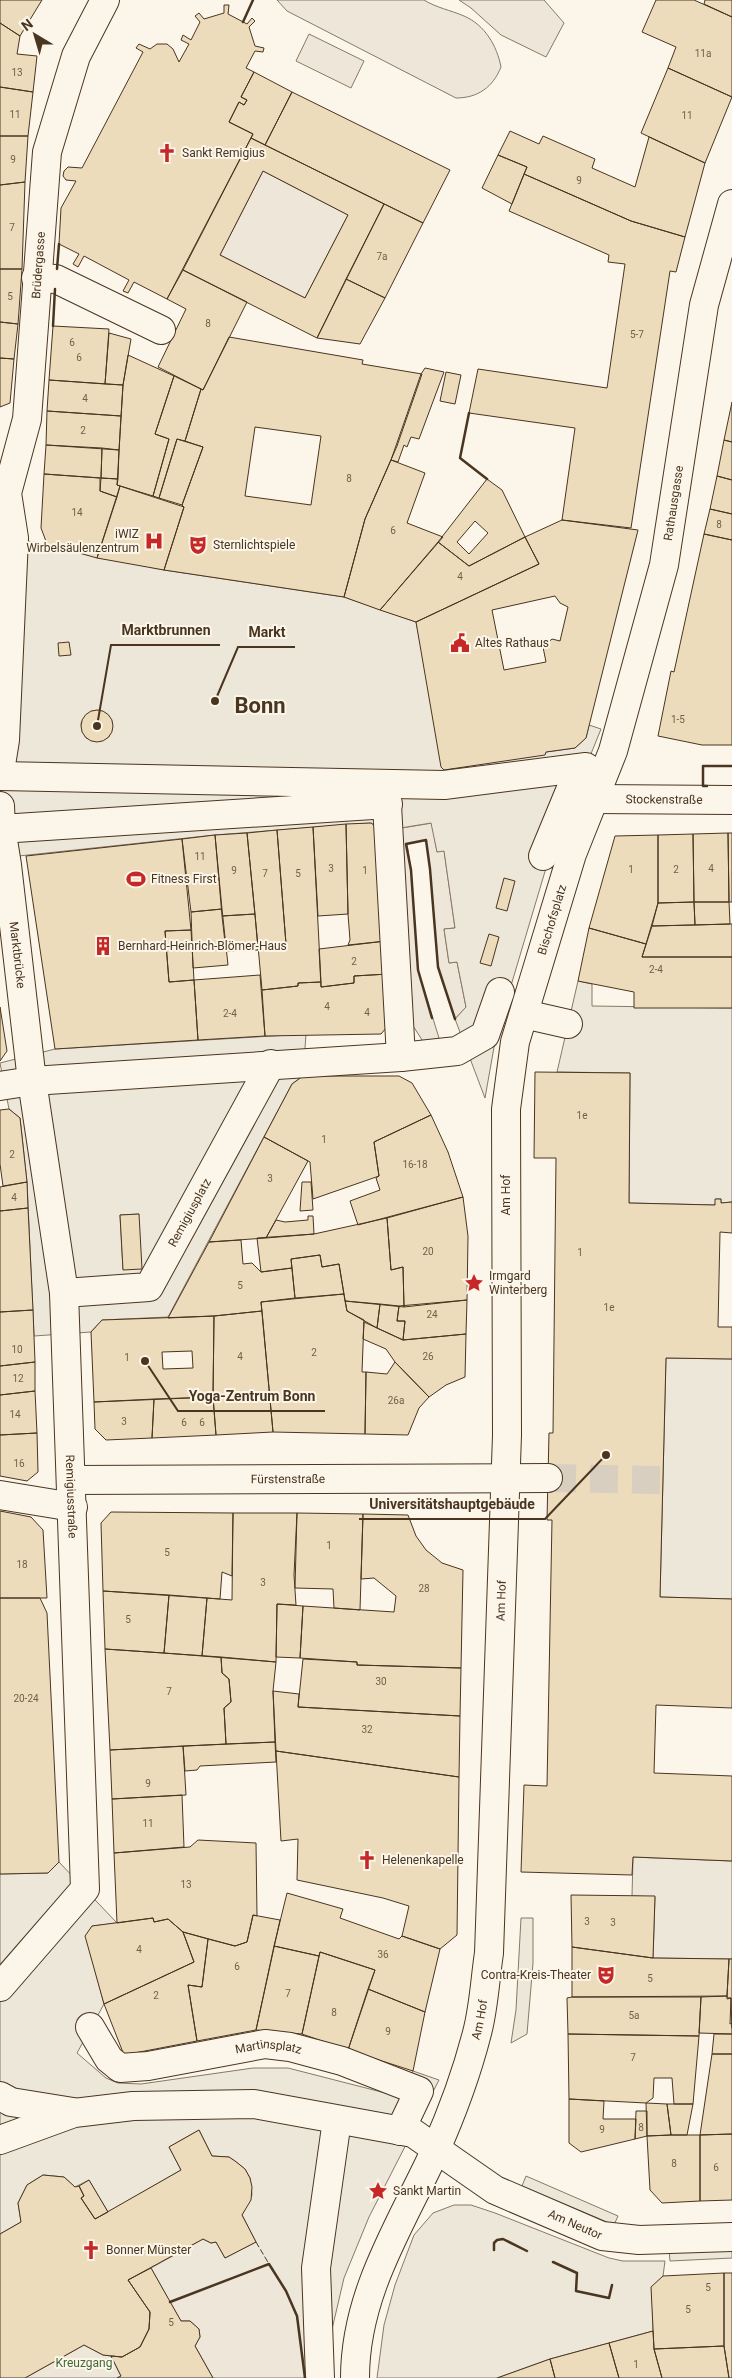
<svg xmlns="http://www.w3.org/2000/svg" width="732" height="2378" font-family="Roboto,sans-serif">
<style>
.green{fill:#ede6d9;stroke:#887966}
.parking{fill:#ede7d9;stroke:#887966;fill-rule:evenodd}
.building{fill:#ecdcbc;stroke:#4a3520;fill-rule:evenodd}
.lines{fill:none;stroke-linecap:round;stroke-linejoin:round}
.minor-tunnel{stroke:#d8cfc1;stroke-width:28;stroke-dasharray:28 14;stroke-linecap:butt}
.minor-casing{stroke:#4a3520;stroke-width:30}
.minor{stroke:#fbf6e9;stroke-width:28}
.fence{stroke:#4a3520;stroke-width:1;stroke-dasharray:6 2.5;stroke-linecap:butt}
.wall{stroke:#4a3520;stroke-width:2.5}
.labels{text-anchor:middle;stroke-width:4;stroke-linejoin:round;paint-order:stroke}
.number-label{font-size:10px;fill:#725f47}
.poi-label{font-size:12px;fill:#4a3520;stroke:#fbf6e9;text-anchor:start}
.street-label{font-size:12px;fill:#4a3520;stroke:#fbf6e9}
.park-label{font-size:12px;fill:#436837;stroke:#fbf6e9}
.town-label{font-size:22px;font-weight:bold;fill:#4a3520;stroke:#fbf6e9}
.leader{fill:none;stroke:#4a3520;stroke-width:2}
.callout-dot{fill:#4a3520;stroke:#fbf6e9;stroke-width:2}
.callout-label{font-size:14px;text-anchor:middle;font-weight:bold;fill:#4a3520;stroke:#fbf6e9;stroke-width:4;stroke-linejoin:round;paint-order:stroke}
</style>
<rect width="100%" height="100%" fill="#fbf6e9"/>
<path class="green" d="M277,0H424C437,8 450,10 464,16C485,25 497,46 501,67C493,87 478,98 456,98L287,11Z
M459,0H544L564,23L546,57L501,35L471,8Z
M309,34L364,61L351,88L296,61Z
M263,171L348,215L305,298L220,255Z
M432,823L437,852L444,850L455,928L444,929L449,963L457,962L466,1007L455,1019L438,967L430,869L426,840L407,844L411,870L418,970L439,1038L424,1043L408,1018L396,829Z
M269,2264L286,2291L297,2316L305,2378H213L195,2346L200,2337L199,2329L190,2321H181L170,2302Z
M84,2345L103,2355L111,2356L121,2376L117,2378H25Z"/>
<path class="parking" d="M14,538L164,570L344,597L416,622L422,651L546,752L575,748L586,738L589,725L601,729L549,858L496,1036L485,1098L455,1019L466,1007L457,962L449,963L444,929L455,928L444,851L437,852L431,823L382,831L371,823L215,835L0,858V540ZM100,710L107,714L112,721V729L109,737L101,741H93L86,738L82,731L81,723L85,716L92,711Z
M578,981L592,984V1006L732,1008V1202L721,1203V1199H716L715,1205L629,1203L630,1073L557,1072Z
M306,1034L303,1076L292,1084L168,1317L102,1320L91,1332L34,1336L27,1182L20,1118L9,1109L0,1063L55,1049ZM139,1214L123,1269L120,1215Z
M666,1358L732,1359V1599L660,1597Z
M633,1857L732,1861V1959L653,1958L655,1897L632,1896Z
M59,1862L117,1923L92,1926L86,1936L104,2004L77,2053L106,2078L118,2083L141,2084L253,2068H288L401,2097L413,2071L439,2080L369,2217L344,2278L330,2338L325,2378H305L297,2316L286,2291L269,2264L170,2302L151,2268L203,2239L211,2243L216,2242L225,2258L256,2242L242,2215L252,2195L250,2178L245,2169L235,2161L229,2157L212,2156L199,2130L169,2147L181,2170L108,2212L89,2180L75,2187L64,2177L43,2175L27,2185L18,2203L21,2222L0,2234V1874L48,1873Z
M521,1918H533V1963L527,2034L511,2043L516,2010Z
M526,2176L618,2216L614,2225L522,2186Z
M454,2205H471L495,2213L609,2258L623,2261H665L663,2276L652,2287L653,2331L550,2359L497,2378H377L384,2325L395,2285L414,2235L433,2213Z
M732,2247V2258L670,2261L669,2249Z"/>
<path class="building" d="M0,0H42L20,36L0,23Z
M656,0H694L732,17V97L668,68L676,47L642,32Z
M705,0H732V17L704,4Z
M224,5H229L228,14L247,24L252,18L255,21L249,27L255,46L264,48L263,52L255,51L246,68L254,72L241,97L247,100L244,105L239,102L229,122L253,134L167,299L134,282L128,293L123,291L129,280L84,256L78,267L73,264L79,254L59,244L61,208L76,181L66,180L63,176L64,171L68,167L82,168L143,52L136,48L139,44L150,49L157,44H167L173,49L179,62L189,44L181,40L183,35L191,40L200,22L195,16L199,13L204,19L224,13Z
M0,23L20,36L17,54L37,56L33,92L0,87Z
M668,68L732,97L705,163L641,133Z
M254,72L292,92L265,145L251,138L253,134L229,122L239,102L244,105L247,100L241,97Z
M0,87L33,92L28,136H0Z
M292,92L450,170L423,223L265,145Z
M510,131L539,144L543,136L595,159L592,168L635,187L649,137L705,163L685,237L631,221L524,174L527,167L498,155Z
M0,136H28L25,182L0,185Z
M251,138L384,204L317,338L183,270ZM263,171L348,215L305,298L220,255Z
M498,155L527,167L512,204L482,188Z
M524,174L631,221L685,237L676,272L670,271L631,528L562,520L575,428L469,413L478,369L607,388L625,264L608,262L609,255L509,211Z
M25,182L22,269H0V185Z
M384,204L423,223L385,298L346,279Z
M0,269H22L18,324L0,322Z
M183,270L247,302L203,390L158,367L186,309L167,299Z
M346,279L385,298L360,344L317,338Z
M0,322L18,324L14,359L0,358Z
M53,326L109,329L105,384L49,380Z
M109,333L131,339L123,385L105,384Z
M229,337L363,360L362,364L422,374L397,446L365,519L344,597L164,570L184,507L182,505L203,447L185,441L201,389L203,390ZM255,427L321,436L311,505L245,496Z
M128,355L174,376L155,434L169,439L153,496L117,485L123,385Z
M0,358L14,359L10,403L0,407Z
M425,368L444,372L419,439L411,437L407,447L404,445L398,462L391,460L421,374Z
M446,372L461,375L455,404L440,401Z
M174,376L201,389L185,441L177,439L159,498L153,496L169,439L155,434Z
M49,380L123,385L121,416L47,411Z
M732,402V442L724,440Z
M47,411L121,416L119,450L46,445Z
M177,439L203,447L182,505L159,498Z
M724,440L732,442V480L717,476Z
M46,445L102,448L101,478L44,474Z
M102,448L119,450L118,479L101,478Z
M391,460L425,473L407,523L443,537L380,610L344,597L365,519Z
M44,474L100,478V491L117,497L97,558L47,544L41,528Z
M717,476L732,480V514L710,509Z
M101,478L118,479L117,485L120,486L117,497L100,491Z
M487,479L502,490L525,537L469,566L438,542ZM475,521L488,533L469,554L457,542Z
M120,486L184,507L164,570L97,558Z
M710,509L732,514V540L704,534Z
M562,520L638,530L586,738L575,748L546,752L545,755L444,770L441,767L416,622L539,564L525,537ZM555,596L560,603L568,607L560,641L552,639L543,647L546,662L504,670L492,610Z
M704,534L732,540V745H702L658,736L671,671L674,672Z
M525,537L539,564L416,622L380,610L438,542L469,566Z
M69,642L71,655L59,656L58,643Z
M81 726a16 16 0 1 1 32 0a16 16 0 1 1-32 0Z
M371,823L382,831L386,941L348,945L350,940L348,914L346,824Z
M346,824L348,914L318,916L313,827Z
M313,827L321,982L298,983V986L262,990L258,946L286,944L277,830Z
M277,830L286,944L258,946L247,833Z
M247,833L255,914L222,916L215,835Z
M728,833H732V902H729Z
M728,833L729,902H694L693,834Z
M693,834L694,902L658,903V835Z
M215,835L222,909L191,912L182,839Z
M658,835V903L646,944L589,928L615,836Z
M182,839L191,930L165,931L169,982L194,980L198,1040L55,1049L26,856Z
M504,878L515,881L507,911L496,908Z
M694,902H729L730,924L695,925Z
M694,902L695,925L652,926L658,903Z
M222,909L228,965L193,968L191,912Z
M255,914L258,950L226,951L222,916Z
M730,924H732V957H642L652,926Z
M589,928L646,944L642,957H732V1008H634V992L578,981Z
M191,930L194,980L169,982L165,931Z
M489,934L499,937L491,966L480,963Z
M386,941L388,974L354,976V983L321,987L319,949Z
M388,974L386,1028L381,1034L265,1036L262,990L298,986V983L321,982V987L354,983V976Z
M260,975L265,1036L198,1040L194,980Z
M0,1007L7,1051L0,1061Z
M535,1072L630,1073L629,1203L715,1205V1199H721V1203L732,1202V1233L720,1232L718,1327H732V1359L666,1358L660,1597L732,1599V1708L656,1705L654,1773L732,1776V1861L633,1857L632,1875L521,1872L524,1785L547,1786L552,1520H547L549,1433H553L556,1158H534Z
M303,1076H399L412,1083L431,1115L374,1142L379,1176L313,1199L310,1162L264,1137L292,1084Z
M9,1109L20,1118L27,1182L3,1186L0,1164V1110Z
M431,1115L448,1152L463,1197L358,1225L350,1201L380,1190L376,1178L379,1176L374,1142Z
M264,1137L308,1161L266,1238L209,1242Z
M27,1182L28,1208L0,1211V1187Z
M302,1182H311L313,1210L300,1211Z
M463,1197L468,1236L467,1300L404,1307L403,1267L391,1270L387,1218Z
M28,1208L33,1310L0,1312V1211Z
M139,1214L142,1269L123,1270L120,1215Z
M308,1216H313L314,1234L266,1238L276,1220L285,1222L308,1220Z
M387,1218L391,1270L403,1267L404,1307L345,1301L339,1264L322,1267L320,1255L291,1259L292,1268L261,1272L257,1238L314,1234Z
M241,1240L243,1264L252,1263L261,1272L292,1268L295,1298L261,1302L262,1311L214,1316L168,1318L209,1242Z
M320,1255L322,1267L339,1264L344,1294L295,1298L291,1259Z
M344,1294L347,1311L364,1320L362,1372H366L365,1434L273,1432L261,1302Z
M467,1300L466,1334L403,1340L405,1321H397L399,1306Z
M345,1301L380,1304L377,1328L347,1311Z
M380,1304L399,1306L397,1321H405L403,1340L377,1328Z
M33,1310L35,1362L0,1366V1312Z
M262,1311L273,1432L216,1435L213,1397L214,1316Z
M214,1316L213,1397L94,1402L91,1332L102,1320ZM192,1351L193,1368L163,1369L162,1352Z
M364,1322L403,1340L466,1334L465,1377L446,1385L429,1397L395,1362L386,1349L363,1339Z
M35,1362V1391L0,1395V1366Z
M395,1362L429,1397L419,1408L408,1435L365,1434L366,1372L387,1374Z
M35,1391L37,1433L0,1435V1395Z
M213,1397L216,1435L152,1438L154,1399Z
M154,1399L152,1438L106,1440L95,1429L94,1402Z
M37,1433L38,1472L27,1481L0,1476V1435Z
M0,1511L31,1517L43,1530L47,1598H0Z
M111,1512L233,1513L232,1576L222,1572L220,1599L103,1591L101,1523Z
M233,1513H297L294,1575L296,1605L277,1604L276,1662L202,1656L207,1598L232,1600Z
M297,1513L363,1514L360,1610L334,1608L333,1589L295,1588Z
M363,1514L408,1515L416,1536L426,1550L442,1563L463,1570L461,1668L357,1665V1662L300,1658L303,1606L394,1612L396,1596L374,1578L361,1579Z
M103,1591L169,1595L164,1653L105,1649Z
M169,1595L207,1598L202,1656L164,1653Z
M0,1598H40L47,1613L59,1862L48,1873L0,1874Z
M277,1604L303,1606L300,1658L276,1657Z
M105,1649L221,1657L222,1673L229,1679L231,1702L224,1708L226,1744L110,1750Z
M221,1657L276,1662L273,1691L275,1742L226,1744L224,1708L231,1702L229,1679L222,1673Z
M303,1659L357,1662V1665L461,1668L460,1716L298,1707Z
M273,1691L299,1694L298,1707L460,1716L459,1777L276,1751Z
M275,1742L276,1762L200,1766L197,1770L185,1771L183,1746Z
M183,1746L186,1795L112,1799L110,1750Z
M276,1751L459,1777L457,1935L440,1949L402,1936L409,1906L383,1898L297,1880L298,1839L281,1841Z
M182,1795L184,1847L114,1853L112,1799Z
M198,1840L256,1843L257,1916L253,1915L247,1942L235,1946L183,1932L168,1919L154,1922L153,1918L117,1923L114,1853L190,1847Z
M287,1893L343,1909L340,1918L399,1939L402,1936L440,1949L425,2012L368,1989L375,1970L320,1952L319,1956L274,1946Z
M571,1895L655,1896L653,1958L572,1947Z
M253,1915L280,1920L256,2030L197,2041L188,1985L202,1987L208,1939L235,1946L247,1942Z
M153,1918L154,1922L168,1919L183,1932L194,1962L104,2004L85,1936L92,1926Z
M183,1932L208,1939L202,1987L188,1985L197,2041L124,2055L104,2004L194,1962Z
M274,1946L319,1956L302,2034L256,2030Z
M572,1947L653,1958L729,1959L727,1996L572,1997Z
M320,1952L375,1970L348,2050L302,2034Z
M729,1959H732V2028V2023L730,2024L731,1998H728L727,1996Z
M368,1989L425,2012L413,2071L348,2050Z
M727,1996V1999L731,1998L732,2034L699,2033L701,1997Z
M572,1997H701L699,2036L568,2034L567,1998Z
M568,2034L699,2036L693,2104H674L672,2078H654L653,2098L646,2103L569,2099Z
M714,2034H732V2054H712Z
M712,2054H732V2134L700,2135Z
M569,2099L604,2101L603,2119H636L635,2139L581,2152L569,2143Z
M646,2103L667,2104L671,2135L647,2136Z
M667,2104H693L687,2135H671Z
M636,2111H647V2136L635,2139Z
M199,2130L212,2156L229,2157L235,2161L245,2169L250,2178L252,2187L251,2200L242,2215L256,2242L225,2258L216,2242L211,2243L203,2239L128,2280L150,2312L149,2329L140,2347L122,2357L103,2355L84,2345L25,2378H0V2234L21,2222L18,2203L27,2185L43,2175L64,2177L75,2187L79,2186L84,2196L81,2198L95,2219L181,2170L169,2147Z
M732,2134V2200L700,2201V2135Z
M671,2135H700V2201L662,2203L650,2190L647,2136Z
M89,2180L108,2212L95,2219L81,2198L84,2196L79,2186Z
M151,2268L181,2321H190L199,2329L200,2337L195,2346L213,2378H117L121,2376L111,2356L122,2357L140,2347L149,2329L150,2312L128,2280Z
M724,2273H732V2378H729L724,2346Z
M724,2273V2346L654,2349L651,2287L663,2276Z
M653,2331L654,2349L662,2378H619L609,2343Z
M609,2343L619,2378H555L550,2359Z
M724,2346L729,2378H662L654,2349Z
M550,2359L555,2378H497L500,2377Z"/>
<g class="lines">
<path class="minor-tunnel" d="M548,1478L663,1480"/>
<g class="minor-casing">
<g id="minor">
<path d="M36,278L56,279L161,330"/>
<path id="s1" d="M0,771L5,740L14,538L7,493L27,419L47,152L76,56L105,0"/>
<path d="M0,776L444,785L586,767"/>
<path d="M386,787L401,1057"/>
<path id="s2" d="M595,799L732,800"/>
<path id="s3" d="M0,806L1,828L7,865L32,1081L64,1293L85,1889L0,1987"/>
<path d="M0,829L388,804"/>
<path d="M543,856L579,769"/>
<path d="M524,1014L568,1024"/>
<path d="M0,1086L32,1081L401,1057L457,1051L485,1035L500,992"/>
<path id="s4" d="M64,1293L149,1287L271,1064"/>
<path id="s5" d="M72,1480L548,1478"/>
<path d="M0,1495L73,1507"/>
<path id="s6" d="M90,2027L109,2059L120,2068L148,2066L265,2044L290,2047L342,2061L419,2091L400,2131"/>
<path d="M0,2096L11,2102L73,2112"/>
<path id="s7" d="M0,2140L74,2113L133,2106L254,2104L413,2133L495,2190L602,2236L639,2240L732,2237"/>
<path d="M320,2378L316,2268L337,2120"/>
<path id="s8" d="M355,2378C355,2293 401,2225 435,2151C452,2113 467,2072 477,2033C484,2007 485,1979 489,1953L507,1435L506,1109L515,1042L572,854L613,751L664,565L704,305L732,204"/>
</g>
</g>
<use href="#minor" class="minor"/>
<path class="fence" d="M256,2242L269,2264"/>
<path class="wall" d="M243,22L253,0
M57,269L59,244
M53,326L55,289
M469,413L460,458L487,479
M707,786H703V766H732
M432,1018L418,970L411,870L406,844L426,840L430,869L438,967L455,1019
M494,2250V2243L497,2240L503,2239L527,2251
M553,2262L577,2273L576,2291L609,2298L612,2285
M170,2302L269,2264L286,2291L297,2316L305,2378"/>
</g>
<defs>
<g id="church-bare" transform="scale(1.5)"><path d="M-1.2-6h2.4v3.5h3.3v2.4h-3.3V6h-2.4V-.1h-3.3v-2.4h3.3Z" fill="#c62828" stroke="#fbf6e9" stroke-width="2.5" paint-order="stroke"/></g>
<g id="hospital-bare" transform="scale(1.5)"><path d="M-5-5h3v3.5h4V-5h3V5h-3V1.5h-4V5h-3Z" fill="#c62828" stroke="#fbf6e9" stroke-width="2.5" paint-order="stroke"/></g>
<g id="theatre-bare" transform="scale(1.5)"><path d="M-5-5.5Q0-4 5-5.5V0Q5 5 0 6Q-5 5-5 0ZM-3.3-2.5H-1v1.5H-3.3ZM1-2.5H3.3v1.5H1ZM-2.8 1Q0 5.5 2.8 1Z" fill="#c62828" stroke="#fbf6e9" stroke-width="2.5" paint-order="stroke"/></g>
<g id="civic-bare" transform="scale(1.5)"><path d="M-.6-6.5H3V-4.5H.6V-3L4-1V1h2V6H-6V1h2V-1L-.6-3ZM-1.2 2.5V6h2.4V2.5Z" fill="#c62828" stroke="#fbf6e9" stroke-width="2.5" paint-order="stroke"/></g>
<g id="stadium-bare" transform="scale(1.5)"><path d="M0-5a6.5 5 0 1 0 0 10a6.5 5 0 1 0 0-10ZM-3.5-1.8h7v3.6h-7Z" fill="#c62828" stroke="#fbf6e9" stroke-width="2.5" paint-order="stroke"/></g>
<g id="building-bare" transform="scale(1.5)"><path d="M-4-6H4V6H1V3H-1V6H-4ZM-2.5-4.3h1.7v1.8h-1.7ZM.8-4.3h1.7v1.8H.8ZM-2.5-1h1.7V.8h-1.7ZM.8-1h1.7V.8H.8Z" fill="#c62828" stroke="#fbf6e9" stroke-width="2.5" paint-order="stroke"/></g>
<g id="sight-bare" transform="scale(1.5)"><path d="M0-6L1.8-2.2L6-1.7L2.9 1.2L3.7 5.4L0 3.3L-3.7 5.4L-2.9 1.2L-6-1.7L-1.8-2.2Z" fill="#c62828" stroke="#fbf6e9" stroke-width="2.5" paint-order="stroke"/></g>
</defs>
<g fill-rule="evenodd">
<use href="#church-bare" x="167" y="153"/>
<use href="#hospital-bare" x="154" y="541"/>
<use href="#theatre-bare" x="198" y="545"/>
<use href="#civic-bare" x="460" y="643"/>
<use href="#stadium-bare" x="136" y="879"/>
<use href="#building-bare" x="103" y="946"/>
<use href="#sight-bare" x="474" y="1283"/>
<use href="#church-bare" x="367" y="1860"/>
<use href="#theatre-bare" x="606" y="1975"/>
<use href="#sight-bare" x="378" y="2191"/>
<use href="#church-bare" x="91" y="2250"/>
</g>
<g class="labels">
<g class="number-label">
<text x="703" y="57">11a</text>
<text x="17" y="76">13</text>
<text x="15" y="118">11</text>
<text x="687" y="119">11</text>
<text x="13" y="163">9</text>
<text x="579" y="184">9</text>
<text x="12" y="231">7</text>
<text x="382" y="260">7a</text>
<text x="10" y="300">5</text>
<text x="208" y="327">8</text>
<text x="637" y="338">5-7</text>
<text x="72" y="346">6</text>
<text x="79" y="361">6</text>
<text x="85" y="402">4</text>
<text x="83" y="434">2</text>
<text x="349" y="482">8</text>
<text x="77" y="516">14</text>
<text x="719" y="528">8</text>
<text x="393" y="534">6</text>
<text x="460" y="580">4</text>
<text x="678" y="723">1-5</text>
<text x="200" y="860">11</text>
<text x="331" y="872">3</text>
<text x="711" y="872">4</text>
<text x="631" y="873">1</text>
<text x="676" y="873">2</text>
<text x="234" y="874">9</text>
<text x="365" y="874">1</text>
<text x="265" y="877">7</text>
<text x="298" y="877">5</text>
<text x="354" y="965">2</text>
<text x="656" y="973">2-4</text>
<text x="327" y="1010">4</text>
<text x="367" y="1016">4</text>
<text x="230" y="1017">2-4</text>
<text x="582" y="1119">1e</text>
<text x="324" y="1143">1</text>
<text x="12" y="1158">2</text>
<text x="415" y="1168">16-18</text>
<text x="270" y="1182">3</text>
<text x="14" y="1201">4</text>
<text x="428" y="1255">20</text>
<text x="580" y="1256">1</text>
<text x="240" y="1289">5</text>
<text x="609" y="1311">1e</text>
<text x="432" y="1318">24</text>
<text x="17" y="1353">10</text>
<text x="314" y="1356">2</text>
<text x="240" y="1360">4</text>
<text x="428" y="1360">26</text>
<text x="127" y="1361">1</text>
<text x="18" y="1382">12</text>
<text x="396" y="1404">26a</text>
<text x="15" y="1418">14</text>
<text x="124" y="1425">3</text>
<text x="184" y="1426">6</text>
<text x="202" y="1426">6</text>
<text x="19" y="1467">16</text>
<text x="329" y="1549">1</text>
<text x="167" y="1556">5</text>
<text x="22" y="1568">18</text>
<text x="263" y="1586">3</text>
<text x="424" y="1592">28</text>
<text x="128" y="1623">5</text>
<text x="381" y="1685">30</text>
<text x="169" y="1695">7</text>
<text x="26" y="1702">20-24</text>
<text x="367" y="1733">32</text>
<text x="148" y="1787">9</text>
<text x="148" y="1827">11</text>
<text x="186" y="1888">13</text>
<text x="587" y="1925">3</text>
<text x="613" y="1926">3</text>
<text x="139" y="1953">4</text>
<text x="383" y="1958">36</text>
<text x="237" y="1970">6</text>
<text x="650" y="1982">5</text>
<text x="288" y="1997">7</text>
<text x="156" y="1999">2</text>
<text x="334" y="2016">8</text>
<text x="634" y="2019">5a</text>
<text x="388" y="2035">9</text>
<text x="633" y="2061">7</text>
<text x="641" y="2131">8</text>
<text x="602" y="2133">9</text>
<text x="674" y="2167">8</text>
<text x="716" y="2171">6</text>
<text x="708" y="2291">5</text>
<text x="688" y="2313">5</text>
<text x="171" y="2326">5</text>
<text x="636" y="2368">1</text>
</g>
<g class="poi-label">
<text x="182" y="157">Sankt Remigius</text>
<text x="139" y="538" text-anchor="end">iWIZ<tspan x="139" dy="14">Wirbelsäulenzentrum</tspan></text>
<text x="213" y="549">Sternlichtspiele</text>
<text x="475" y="647">Altes Rathaus</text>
<text x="151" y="883">Fitness First</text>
<text x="118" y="950">Bernhard-Heinrich-Blömer-Haus</text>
<text x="489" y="1280">Irmgard<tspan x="489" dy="14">Winterberg</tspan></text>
<text x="382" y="1864">Helenenkapelle</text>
<text x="591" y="1979" text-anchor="end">Contra-Kreis-Theater</text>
<text x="393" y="2195">Sankt Martin</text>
<text x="106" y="2254">Bonner Münster</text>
</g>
<g class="street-label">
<text dy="4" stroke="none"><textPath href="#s1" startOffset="510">Brüdergasse</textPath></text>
<text dy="4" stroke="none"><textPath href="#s8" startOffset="1924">Rathausgasse</textPath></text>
<text dy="4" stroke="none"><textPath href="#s2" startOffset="69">Stockenstraße</textPath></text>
<text dy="4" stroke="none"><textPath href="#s8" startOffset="1489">Bischofsplatz</textPath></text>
<text dy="4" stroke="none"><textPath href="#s3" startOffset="150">Marktbrücke</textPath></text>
<text transform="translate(506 1195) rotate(-90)" y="4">Am Hof</text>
<text dy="4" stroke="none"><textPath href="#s4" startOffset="170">Remigiusplatz</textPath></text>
<text dy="4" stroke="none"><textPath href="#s5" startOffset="216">Fürstenstraße</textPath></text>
<text dy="4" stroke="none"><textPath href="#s3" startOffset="695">Remigiusstraße</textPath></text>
<text dy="4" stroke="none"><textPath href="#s8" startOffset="802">Am Hof</textPath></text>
<text dy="4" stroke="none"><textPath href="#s8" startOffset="382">Am Hof</textPath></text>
<text dy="4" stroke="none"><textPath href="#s6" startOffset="202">Martinsplatz</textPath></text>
<text dy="4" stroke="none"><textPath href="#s7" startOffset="608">Am Neutor</textPath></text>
</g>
<g class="park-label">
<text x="84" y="2367">Kreuzgang</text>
</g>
<g class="town-label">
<text x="260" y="713">Bonn</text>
</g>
</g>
<path class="leader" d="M97 726L111 645H220M215 701L238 647H295M145 1361L178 1411H325M606 1455L545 1519H359"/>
<g class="callout-dot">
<circle cx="97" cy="726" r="5"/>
<circle cx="215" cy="701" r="5"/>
<circle cx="145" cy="1361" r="5"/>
<circle cx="606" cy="1455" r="5"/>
</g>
<g class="callout-label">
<text x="166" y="635">Marktbrunnen</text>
<text x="267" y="637">Markt</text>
<text x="252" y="1401">Yoga-Zentrum Bonn</text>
<text x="452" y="1509">Universitätshauptgebäude</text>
</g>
<g transform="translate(35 35) rotate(322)" stroke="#fbf6e9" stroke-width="4" paint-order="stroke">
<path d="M0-4L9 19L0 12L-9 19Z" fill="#4a3520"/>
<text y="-8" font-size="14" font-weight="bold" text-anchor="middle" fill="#4a3520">N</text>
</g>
</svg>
